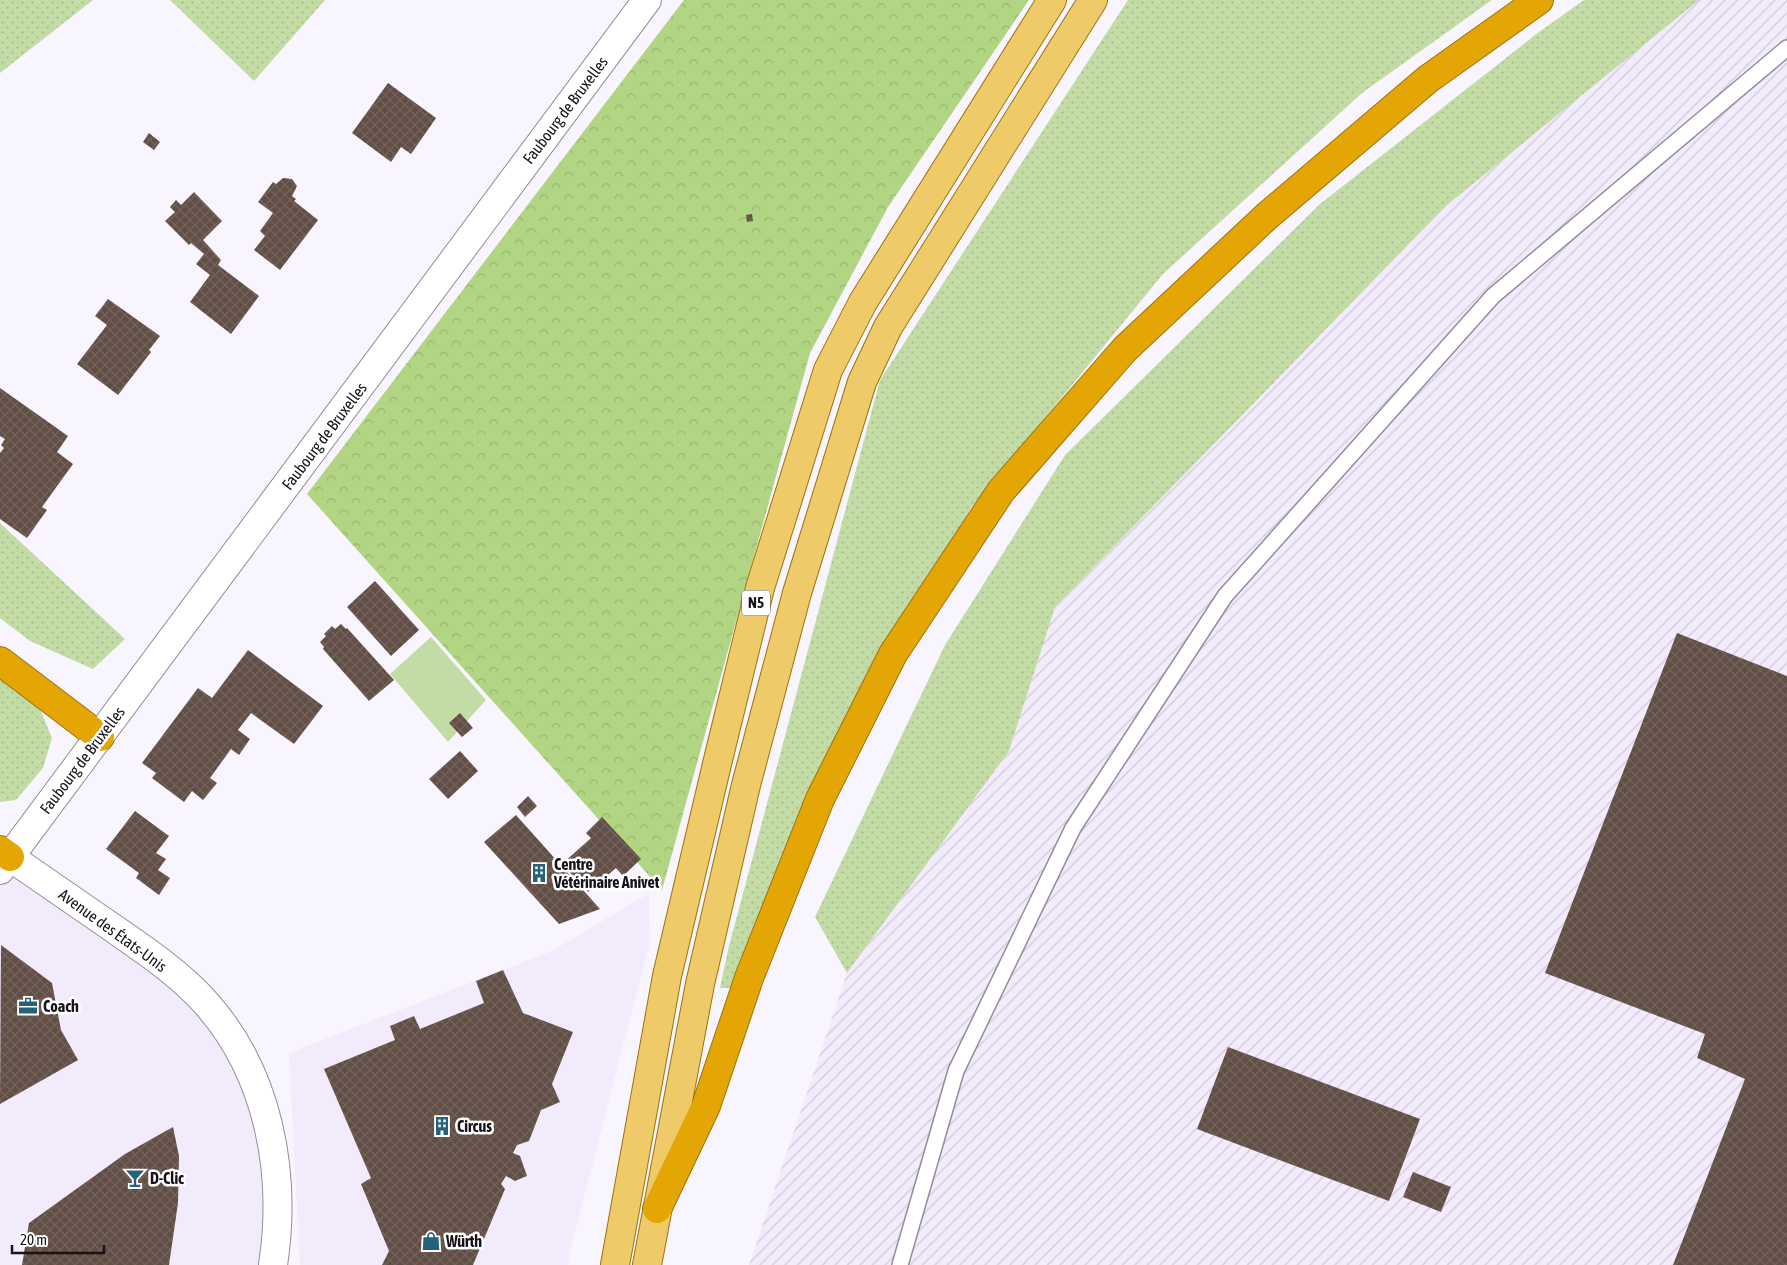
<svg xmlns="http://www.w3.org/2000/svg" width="1787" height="1265" font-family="'Asap Condensed',sans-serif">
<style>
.built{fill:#f2ebfc}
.industrial{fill:url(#industrial-furrows)}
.grass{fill:url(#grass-dots)}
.forest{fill:url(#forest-crowns)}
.green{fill:#c3dca6}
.building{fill:url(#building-cross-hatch)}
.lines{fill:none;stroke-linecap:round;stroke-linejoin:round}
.service-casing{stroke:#948c9f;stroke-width:18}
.tertiary-casing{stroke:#948c9f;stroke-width:30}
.primary-casing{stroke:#9c730c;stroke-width:30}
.motorway-casing{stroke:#9c730c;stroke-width:30}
.service{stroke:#fff;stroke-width:15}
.tertiary{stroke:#fff;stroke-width:28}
.primary{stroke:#efca69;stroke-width:28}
.motorway{stroke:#e4a605;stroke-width:28}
.labels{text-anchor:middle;stroke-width:5;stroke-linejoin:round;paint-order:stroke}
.shield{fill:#fff;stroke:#5c5a5f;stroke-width:1}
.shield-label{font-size:15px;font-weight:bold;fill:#16131a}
.street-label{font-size:16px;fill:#16131a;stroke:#fff}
.poi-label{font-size:16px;font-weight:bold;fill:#16131a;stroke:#fff;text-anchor:start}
</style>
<defs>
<pattern id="industrial-furrows" width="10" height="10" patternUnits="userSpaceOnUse" patternTransform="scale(1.25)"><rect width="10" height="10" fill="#f2ebfc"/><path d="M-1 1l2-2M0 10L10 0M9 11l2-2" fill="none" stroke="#cfc9d7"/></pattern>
<pattern id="grass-dots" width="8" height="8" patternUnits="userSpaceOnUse" patternTransform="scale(1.25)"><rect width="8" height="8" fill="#c3dca6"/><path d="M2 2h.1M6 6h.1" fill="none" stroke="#a7bc8e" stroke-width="1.8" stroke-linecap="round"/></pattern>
<pattern id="forest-crowns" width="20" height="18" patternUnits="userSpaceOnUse" patternTransform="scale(1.25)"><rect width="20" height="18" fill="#b1d583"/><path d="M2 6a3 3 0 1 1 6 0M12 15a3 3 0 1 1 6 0" fill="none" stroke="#98b671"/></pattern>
<pattern id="building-cross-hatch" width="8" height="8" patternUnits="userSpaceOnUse" patternTransform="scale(1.25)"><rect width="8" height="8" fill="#614e45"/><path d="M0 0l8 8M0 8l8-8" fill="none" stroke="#73635c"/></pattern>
</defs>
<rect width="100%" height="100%" fill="#f9f5fe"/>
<path class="built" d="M0,864L153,956L256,1090L277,1265H0Z
M649,893L650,942L570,1251L568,1265H300L289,1053L552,951Z"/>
<path class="industrial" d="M1695,0H1787V1265H749L847,973L1009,751L1055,607L1447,205Z"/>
<path class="grass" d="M0,0H93L0,73Z
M170,0H325L254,81Z
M1128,0H1492L1362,93L1163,274L971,508L902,626L733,988H720L729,946L880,380Z
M1584,0H1699L1447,205L1055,607L1009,751L847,973L815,917L945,645L1065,455L1320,204L1539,32Z
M0,523L125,639L93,669L30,641L0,618Z
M0,676L40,709L52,738L43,768L16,800L0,802Z"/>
<path class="forest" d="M684,0H1029L888,207L810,353L662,890L307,494Z"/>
<path class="green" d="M431,637L486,700L448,742L390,674Z"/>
<path class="building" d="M388,83L436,118L411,154L401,147L391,162L352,133Z
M149,133L160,142L154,150L143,142Z
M283,178L292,179L297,186L292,196L296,199L294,201L318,220L280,270L254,250L265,236L260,231L273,213L258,202L273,182L276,184Z
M194,192L222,221L203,240L221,260L218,265L259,296L231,334L190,302L210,275L196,264L204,254L191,243L189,245L165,221L175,212L170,207L176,200L181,205Z
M752,214L753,221L747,222L746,215Z
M108,299L160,336L149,350L151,352L118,395L77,364L107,325L95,316Z
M0,388L68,436L57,452L73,464L42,507L47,510L27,538L0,519V453L4,448L1,445L5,439L0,436Z
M375,581L419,630L391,656L347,607Z
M341,624L346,629L347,628L394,680L369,701L323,649L324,647L320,642L326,636L324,634L332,626L335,629Z
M1677,633L1787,676V1265H1673L1745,1079L1697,1058L1705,1034L1545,973Z
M248,650L323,706L294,744L251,713L238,730L250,739L239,755L231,749L210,778L217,783L203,800L192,791L184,802L152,778L156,773L142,763L198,688L212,698Z
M460,713L473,728L462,737L449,723Z
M460,751L478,771L448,799L429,779Z
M528,796L537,806L525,817L517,807Z
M135,811L169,836L156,853L166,859L158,870L170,878L159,895L136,878L139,873L106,849Z
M516,815L600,909L559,924L484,842Z
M602,817L641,859L623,876L616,868L588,892L562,864L591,838L586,833Z
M1,945L52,983L61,1030L78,1060L0,1104Z
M503,970L523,1013L573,1032L552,1084L560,1102L541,1110L529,1141L517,1145L513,1153L520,1156L527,1176L515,1181L506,1176L501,1184L505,1189L473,1265H382L389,1251L361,1184L371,1178L324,1069L395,1040L390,1026L414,1016L420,1029L484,1003L476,981Z
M1228,1047L1420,1119L1389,1201L1197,1129Z
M173,1127L179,1156L178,1203L169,1265H22L29,1223L125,1154Z
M1413,1172L1451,1187L1441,1212L1403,1197Z"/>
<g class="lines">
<g class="service-casing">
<path id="service" d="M900,1265L956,1071L1073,828L1225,596L1493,296L1787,48"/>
</g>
<g class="tertiary-casing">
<path id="tertiary" d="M10,857C43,880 77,903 110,926C143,949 178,972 205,1002C269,1073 287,1173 273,1265
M0,870L647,0"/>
</g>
<g class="primary-casing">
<path id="primary" d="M615,1265L667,976L717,764L760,588L828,370L863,302L1052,0
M647,1265L700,984L746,785L797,593L862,382L888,327L1093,0"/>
</g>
<g class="motorway-casing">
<path id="motorway" d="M0,661L100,737
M0,850L10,857
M657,1209L706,1106L749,978L820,799L893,654L1001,491L1125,349L1267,216L1428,79L1539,0"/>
</g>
<use href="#service" class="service"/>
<use href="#tertiary" class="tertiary"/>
<use href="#primary" class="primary"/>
<use href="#motorway" class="motorway"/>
</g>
<defs>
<g id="building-bare" transform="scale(1.5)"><path d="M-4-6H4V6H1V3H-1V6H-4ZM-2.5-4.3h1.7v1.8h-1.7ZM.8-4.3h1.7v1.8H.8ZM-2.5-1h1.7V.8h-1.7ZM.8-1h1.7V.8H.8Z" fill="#246279" stroke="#fff" stroke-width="2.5" paint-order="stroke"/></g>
<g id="office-bare" transform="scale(1.5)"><path d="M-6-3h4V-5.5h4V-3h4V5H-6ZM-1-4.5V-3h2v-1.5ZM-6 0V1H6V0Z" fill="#246279" stroke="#fff" stroke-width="2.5" paint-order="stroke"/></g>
<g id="bar-bare" transform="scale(1.5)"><path d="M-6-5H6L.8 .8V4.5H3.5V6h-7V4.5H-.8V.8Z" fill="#246279" stroke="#fff" stroke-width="2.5" paint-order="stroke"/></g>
<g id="shop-bare" transform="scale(1.5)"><path d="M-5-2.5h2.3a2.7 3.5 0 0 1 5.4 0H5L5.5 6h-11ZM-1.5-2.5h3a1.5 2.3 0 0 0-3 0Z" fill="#246279" stroke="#fff" stroke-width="2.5" paint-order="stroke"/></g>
</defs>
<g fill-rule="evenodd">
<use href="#building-bare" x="539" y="873"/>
<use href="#office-bare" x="28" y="1006"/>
<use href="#building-bare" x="442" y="1126"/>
<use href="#bar-bare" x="135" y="1178"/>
<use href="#shop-bare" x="431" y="1241"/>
</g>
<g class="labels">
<rect class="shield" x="742" y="590.5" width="28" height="25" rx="4"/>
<g class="shield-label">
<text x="756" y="608">N5</text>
</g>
<g class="street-label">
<text transform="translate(565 110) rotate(-53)" y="6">Faubourg de Bruxelles</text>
<text transform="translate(324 436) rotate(-53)" y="6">Faubourg de Bruxelles</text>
<text transform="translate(82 760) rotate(-53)" y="6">Faubourg de Bruxelles</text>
<text transform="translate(113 930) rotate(36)" y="6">Avenue des États-Unis</text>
</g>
<g class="poi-label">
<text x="554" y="870">Centre<tspan x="554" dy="18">Vétérinaire Anivet</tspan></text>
<text x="43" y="1012">Coach</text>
<text x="457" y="1132">Circus</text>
<text x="150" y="1184">D-Clic</text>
<text x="446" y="1247">Würth</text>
</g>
</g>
<path d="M12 1245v8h92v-8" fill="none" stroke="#16131a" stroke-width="2.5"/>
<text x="20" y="1245" font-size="15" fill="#16131a" stroke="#ffffff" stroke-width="4" paint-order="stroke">20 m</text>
</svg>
